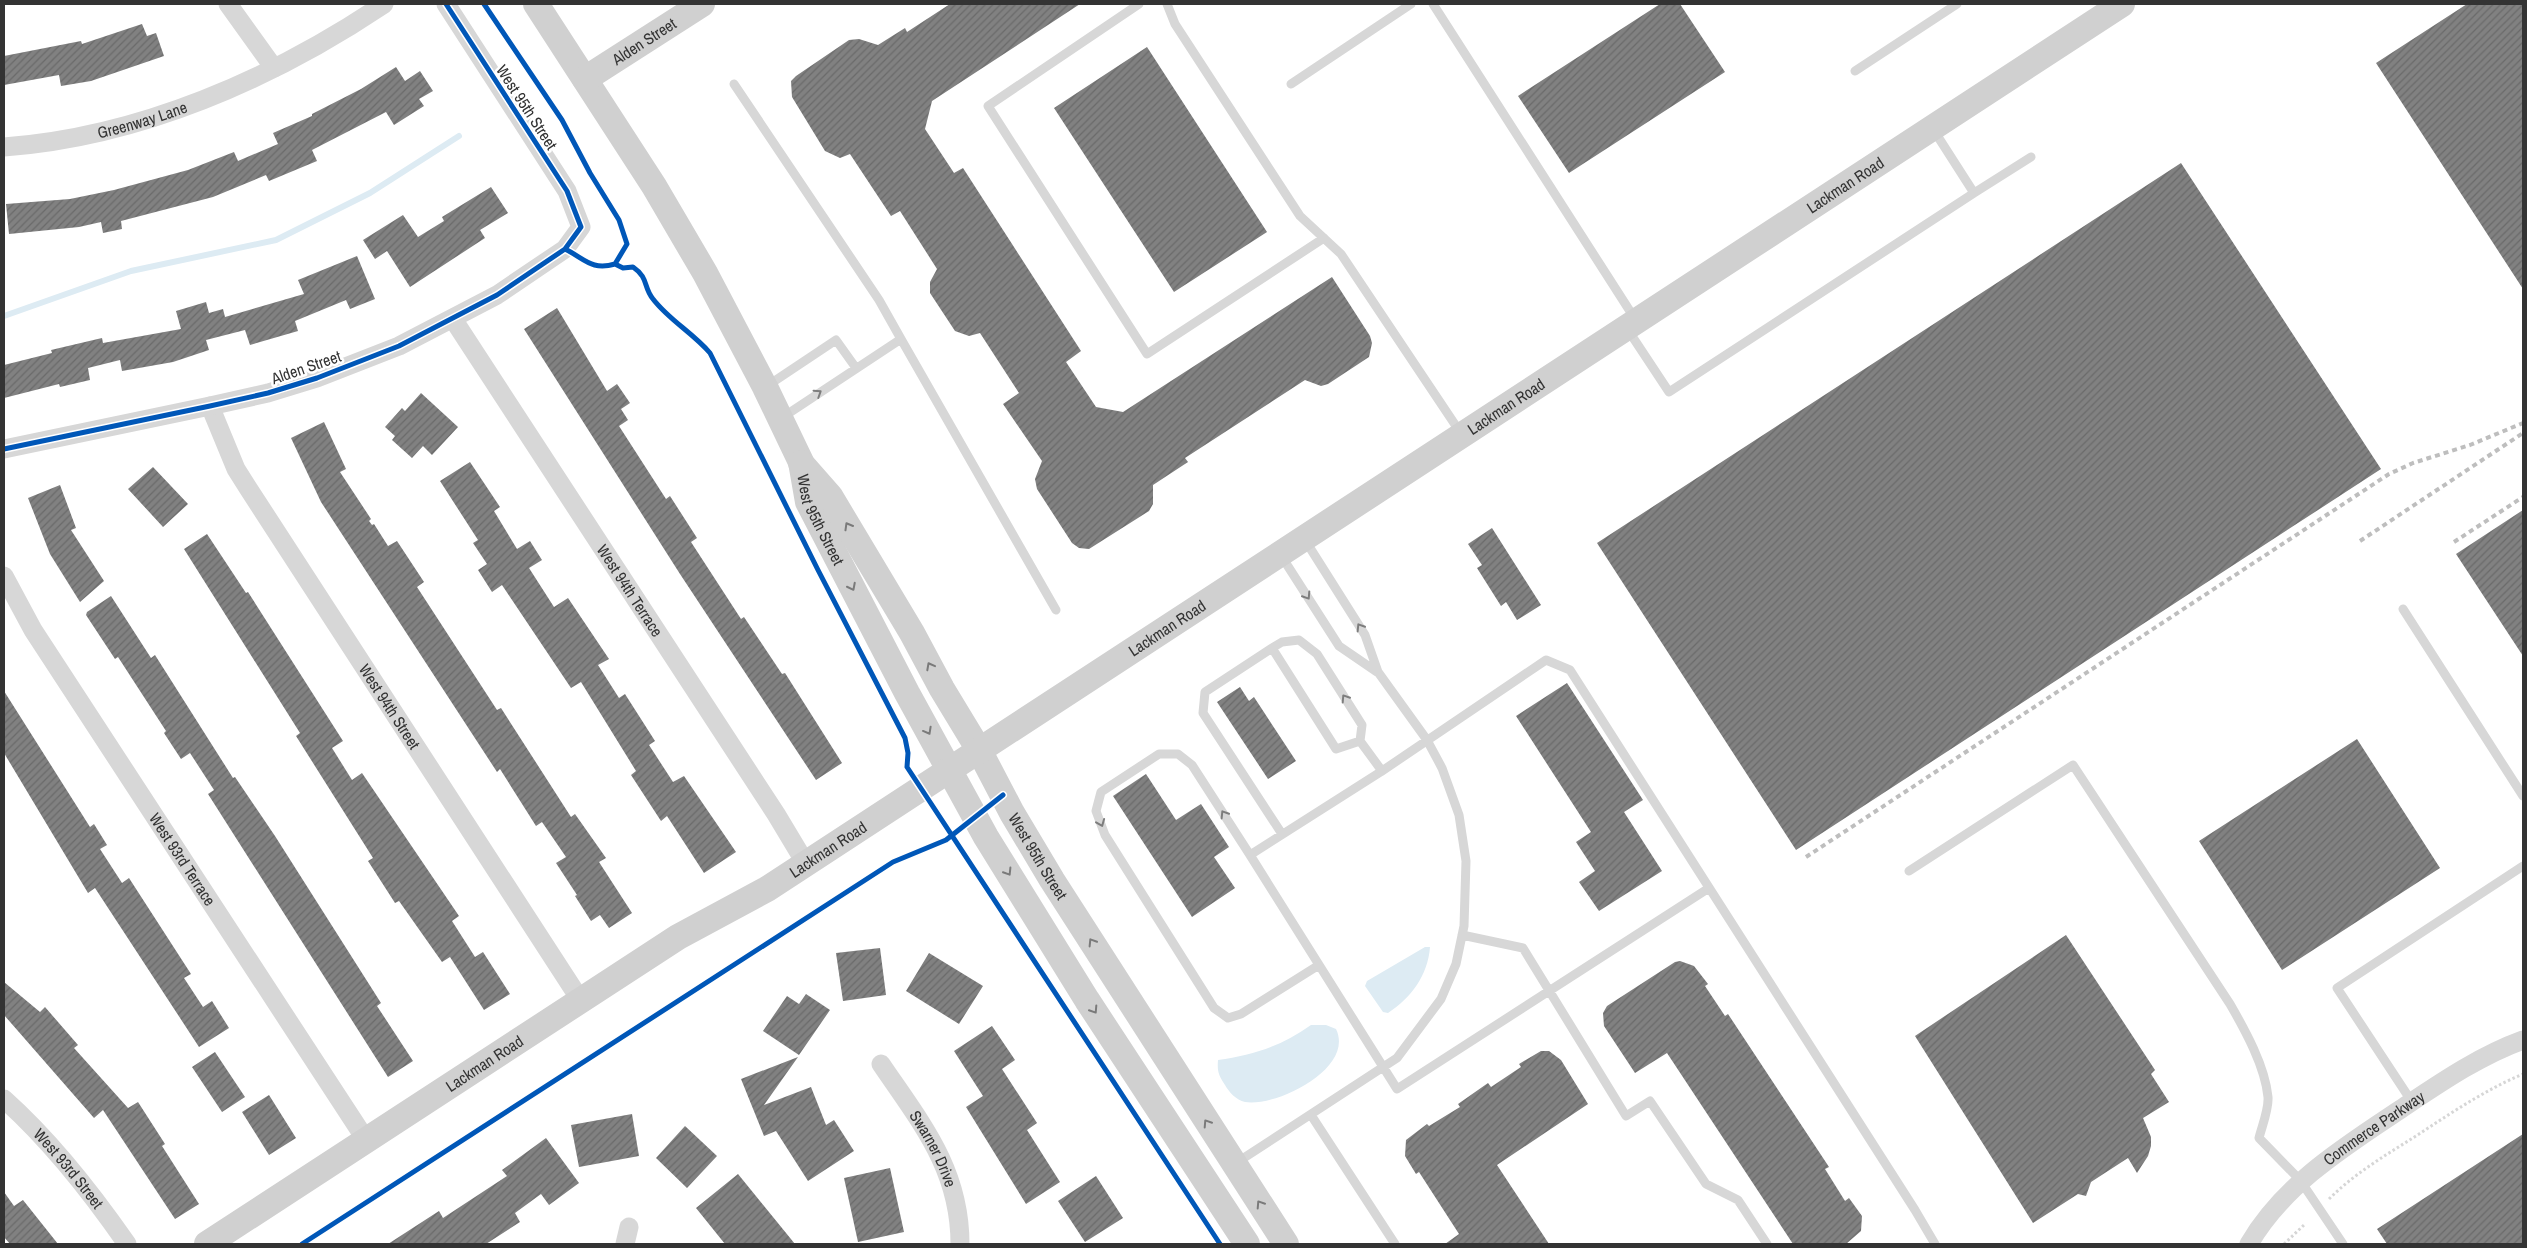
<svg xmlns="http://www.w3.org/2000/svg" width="2527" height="1248" font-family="'Archivo Narrow',sans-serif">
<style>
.water{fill:#ddebf3}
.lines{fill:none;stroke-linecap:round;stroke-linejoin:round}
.stream{stroke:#ddebf3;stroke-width:6}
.building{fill:url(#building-hatch)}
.path{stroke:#d6d6d6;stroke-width:3;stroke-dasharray:2.5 2.5;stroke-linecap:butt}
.lane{stroke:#d7d7d7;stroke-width:9}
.street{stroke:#d7d7d7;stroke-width:19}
.secondary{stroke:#d0d0d0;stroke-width:26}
.rail{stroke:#bebebe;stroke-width:4;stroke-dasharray:5 4;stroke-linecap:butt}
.cycleway-casing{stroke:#fff;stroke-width:8}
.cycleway{stroke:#0057b8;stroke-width:5}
.oneway{stroke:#7d7d7d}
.oneway2{stroke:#7a7a7a}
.labels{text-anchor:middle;stroke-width:5;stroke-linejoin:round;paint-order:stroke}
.street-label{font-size:16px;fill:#333;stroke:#fff}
</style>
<defs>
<pattern id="building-hatch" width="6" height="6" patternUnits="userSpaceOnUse" patternTransform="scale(1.25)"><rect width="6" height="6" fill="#818181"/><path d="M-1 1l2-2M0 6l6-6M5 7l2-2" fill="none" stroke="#6a6a6a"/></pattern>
</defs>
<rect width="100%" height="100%" fill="#fff"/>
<path class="water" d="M1425,947H1430C1428,975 1411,998 1388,1013L1383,1012L1365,986L1367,981Z
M1311,1025H1326L1336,1029C1355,1068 1277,1107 1245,1102C1236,1100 1229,1092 1225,1085C1219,1076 1217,1072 1218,1060C1253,1055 1282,1046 1311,1025Z"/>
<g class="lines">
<path class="stream" d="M4,316L131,271L276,240L370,193L459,136"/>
</g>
<path class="building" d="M950,4H1080L932,101L925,129L954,173L963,168L1081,351L1066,362L1096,407L1123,412L1332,277L1370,336L1372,343L1369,357L1328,384L1321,386L1305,380L1185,458L1188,462L1153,485V504L1149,511L1089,549L1079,548L1072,543L1037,489L1035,479L1042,461L1003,404L1019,393L980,333L969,336L955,331L930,293V282L937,269L900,211L891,216L850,154L840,158L825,151L792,97L791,81L796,76L849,40L859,39L878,45L905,28L907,32Z
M1660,4H1680L1725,72L1569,173L1518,96Z
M2467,4H2523V289L2376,63Z
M142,24L147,36L156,33L164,56L91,81L61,86L59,75L4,85V56L81,41L82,44Z
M1147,47L1267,232L1174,292L1054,108Z
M396,67L405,81L420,71L433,91L419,99L424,106L394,125L386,112L312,150L317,161L269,181L266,175L213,197L121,221L122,229L103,233L101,222L79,227L9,234L6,204L70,199L114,190L188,170L234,152L238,161L278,144L273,133L312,116V114L361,89Z
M2181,163L2381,469L1796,850L1597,543Z
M491,187L508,213L480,230L485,238L410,287L387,251L375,259L363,240L403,215L418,237L444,221L442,217Z
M357,256L375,299L350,309L346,300L295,321L298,331L250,345L245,330L206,340L209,350L173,362L122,371L120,360L88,368L90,380L60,387L59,384L4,398V365L52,353L51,350L102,338L103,343L181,329L176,311L206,302L209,313L223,309L225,317L304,294L298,280Z
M557,308L607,391L617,384L630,403L621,409L628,420L619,426L666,499L670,496L697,538L691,542L741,619L744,617L782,674L785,673L842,763L816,780L680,574L524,329Z
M421,393L458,427L432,455L423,446L412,458L392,440L395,436L385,427L402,408L405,411Z
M324,422L346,469L340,472L371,519L369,521L372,525L374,524L388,546L397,541L424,582L417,587L497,710L501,708L571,817L575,814L606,858L599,862L632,913L609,928L600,915L591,921L575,896L577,895L556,863L566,857L542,822L536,826L500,769L497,772L321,502L291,438Z
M470,462L500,507L494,511L517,549L530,541L542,560L529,568L554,607L568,598L609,659L598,665L619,698L625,694L655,741L649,745L673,782L684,776L736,852L704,873L667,816L661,821L631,775L636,771L581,682L571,688L502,585L492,592L478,570L487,564L473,543L478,540L440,481Z
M153,467L188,504L163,527L128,489Z
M60,485L76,528L71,530L104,581L80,602L50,554L28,498Z
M2523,510V656L2456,554Z
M1492,528L1541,605L1517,620L1506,602L1501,606L1477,568L1482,565L1468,544Z
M207,534L246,593L248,592L343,741L332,748L352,780L362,773L459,916L452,921L475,957L483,952L510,994L484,1010L450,957L442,962L399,901L395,903L368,861L373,858L296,736L300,733L184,549Z
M111,596L151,658L155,655L233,778L235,777L275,836L381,1003L377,1006L413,1061L388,1077L208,794L214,790L190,753L181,759L164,733L166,731L118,657L115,659L86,615L87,612Z
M1567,683L1643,800L1624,812L1662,871L1599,911L1579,882L1595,871L1576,842L1591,832L1516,716Z
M1240,687L1249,701L1254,697L1296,761L1268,779L1217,702Z
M4,691L90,827L94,824L107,845L100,849L122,883L129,878L191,974L184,978L203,1007L212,1001L229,1028L199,1047L95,888L88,893L4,753Z
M2357,739L2440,868L2282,970L2199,841Z
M1146,774L1176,820L1201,804L1229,847L1214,857L1235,888L1192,917L1113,796Z
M2066,935L2155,1070L2151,1074L2169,1102L2143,1118L2151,1137V1146L2148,1156L2137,1173L2128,1158L2091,1182L2086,1196L2078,1194L2033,1223L1915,1036Z
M880,948L886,995L843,1001L836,953Z
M929,953L983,986L959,1024L906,991Z
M1680,961L1694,966L1708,984L1705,986L1725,1016L1728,1014L1829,1167L1825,1169L1845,1201L1849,1198L1862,1216L1861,1231L1846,1244H1793L1667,1053L1635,1073L1604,1026L1603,1013L1607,1006L1675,962Z
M4,982L40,1012L45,1007L78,1045L74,1048L128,1108L138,1102L165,1144L162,1146L199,1204L175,1219L103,1110L94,1118L4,1015Z
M806,994L830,1010L799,1055L763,1031L787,996L799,1004Z
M992,1026L1015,1060L1002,1069L1037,1123L1027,1130L1060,1182L1026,1204L966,1107L983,1096L954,1051Z
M1541,1051H1549L1561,1060L1588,1104L1497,1165L1549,1244H1445L1459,1234L1419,1172L1416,1174L1405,1156L1406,1140L1427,1124L1429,1126L1460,1107L1458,1104L1488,1083L1491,1087L1521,1067L1519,1064Z
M215,1052L245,1097L222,1112L192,1067Z
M798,1057L764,1105L811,1087L826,1125L834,1120L854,1151L808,1181L776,1131L764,1136L741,1079Z
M269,1095L296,1138L269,1155L242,1112Z
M632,1114L639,1156L579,1167L571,1125Z
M685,1126L717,1156L687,1188L656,1158Z
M2523,1134V1244H2387L2377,1229Z
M546,1138L579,1183L549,1205L541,1194L515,1213L520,1222L486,1244H388L439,1211L443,1218L507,1176L502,1170Z
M890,1168L904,1232L858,1242L844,1178Z
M738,1174L795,1244H725L696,1208Z
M1096,1176L1123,1218L1085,1242L1058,1201Z
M4,1192L14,1206L23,1200L58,1244H10L4,1237Z"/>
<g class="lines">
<path class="path" d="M2329,1199C2355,1173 2386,1155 2416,1136C2451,1113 2485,1090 2523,1074
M2284,1244L2304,1225"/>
<path class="lane" d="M1139,4L988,106L1147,354L1324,238
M1167,4L1175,24L1300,216L1341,254L1460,432
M1433,4L1635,319
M1855,71L1957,4
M734,84L879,300L901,339L783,417
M1291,84L1411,4
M1974,193L2031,157
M1628,330L1669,392L1974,193L1933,129
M901,339L1056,610
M767,386L836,340L856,368
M1282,557L1339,646L1377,672
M2403,609L2523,796
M1272,648L1282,642L1299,640L1317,654L1362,725L1360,741
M1282,834L1203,713L1205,692L1272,648L1336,749L1360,741L1382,771
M1250,855L1192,765L1178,754H1159L1101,792L1096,811L1105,835L1214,1008L1228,1018L1241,1014L1319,965
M1909,871L2073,765L2230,1004C2245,1030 2265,1066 2268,1097C2269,1109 2262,1126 2259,1138L2300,1180L2343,1244
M1709,888L1397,1089L1250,855L1382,771L1546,660L1570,670L1915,1210L1935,1244
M1462,935L1523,948L1626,1116L1650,1101L1706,1184L1738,1200L1767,1244
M2412,1102L2337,988L2523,866
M1311,1115L1395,1244
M1236,1163L1397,1058L1441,999L1456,964L1464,926L1466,861L1459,815L1442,768L1427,740L1378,672L1365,635L1305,540"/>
<g class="street">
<path d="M228,4L274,68"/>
<path id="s1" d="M4,147C140,137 272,79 384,4"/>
<path id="s2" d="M453,319L776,814L806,864"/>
<path id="s3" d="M210,406L236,469L248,488L581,1001"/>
<path d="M4,449L210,406L268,393L317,378L399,346L497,295L565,249L581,227L567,191L446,4"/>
<path id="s4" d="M4,576L33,630L366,1140"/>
<path id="s5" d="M881,1064C921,1123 960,1169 960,1244"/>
<path id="s6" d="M4,1099C51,1141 91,1192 127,1244"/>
<path d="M625,1244L629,1227"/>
<path id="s7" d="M2249,1244C2284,1184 2344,1147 2401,1109C2440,1083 2479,1056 2523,1040"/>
</g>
<g class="secondary">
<path id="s8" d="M536,4L654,186L705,273L765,387L801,462L808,502L907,693L986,837L1087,1000L1247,1244"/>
<path id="s9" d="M585,79L702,4"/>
<path id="s10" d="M801,463L830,496L912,633L942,689L979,750L1012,813L1052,880L1286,1244"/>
<path id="s11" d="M207,1244L678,937L767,889L2122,4"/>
</g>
<path class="rail" d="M2360,541L2523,433
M2454,542L2523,497
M1806,857L2389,474L2413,463L2470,445L2523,423"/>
<g class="cycleway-casing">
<path id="cycleway" d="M484,4L562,120L590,173L619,220L627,244L615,264C592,271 585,259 565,249
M615,264L623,268L633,267C649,278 643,287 653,299C669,320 693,333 710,353L818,570L905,738L908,753L907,767L1220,1244
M4,449L210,406L268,393L317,378L399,346L497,295L565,249L581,227L567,191L446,4
M302,1244L893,862L946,840L1003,795"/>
</g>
<use href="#cycleway" class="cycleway"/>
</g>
<defs><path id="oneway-chevron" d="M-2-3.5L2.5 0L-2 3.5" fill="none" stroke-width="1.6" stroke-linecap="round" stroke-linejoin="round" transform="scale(1.25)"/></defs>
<g class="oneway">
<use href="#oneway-chevron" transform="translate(818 393) rotate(-33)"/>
<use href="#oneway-chevron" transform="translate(1307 596) rotate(57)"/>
<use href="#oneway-chevron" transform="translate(1360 627) rotate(-122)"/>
<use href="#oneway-chevron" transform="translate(1345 698) rotate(-123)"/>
<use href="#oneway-chevron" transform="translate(1224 814) rotate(-122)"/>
<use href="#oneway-chevron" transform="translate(1101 823) rotate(68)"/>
</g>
<g class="oneway2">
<use href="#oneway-chevron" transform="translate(848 526) rotate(-120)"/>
<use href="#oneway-chevron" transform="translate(852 587) rotate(63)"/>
<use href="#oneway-chevron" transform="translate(930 666) rotate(-118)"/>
<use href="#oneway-chevron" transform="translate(928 731) rotate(61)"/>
<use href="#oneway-chevron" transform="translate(1008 872) rotate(58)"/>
<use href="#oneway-chevron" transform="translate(1092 942) rotate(-122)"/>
<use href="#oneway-chevron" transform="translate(1094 1010) rotate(57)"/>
<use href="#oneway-chevron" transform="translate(1207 1123) rotate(-123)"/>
<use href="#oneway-chevron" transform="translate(1260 1204) rotate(-123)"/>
</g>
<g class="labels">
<g class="street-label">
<text dy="6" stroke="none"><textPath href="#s9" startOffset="70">Alden Street</textPath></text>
<text transform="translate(527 107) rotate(57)" y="6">West 95th Street</text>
<text dy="6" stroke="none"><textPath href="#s1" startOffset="141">Greenway Lane</textPath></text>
<text dy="6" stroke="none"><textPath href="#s11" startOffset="1951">Lackman Road</textPath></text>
<text transform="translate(306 367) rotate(-19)" y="6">Alden Street</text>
<text dy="6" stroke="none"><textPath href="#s11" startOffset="1546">Lackman Road</textPath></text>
<text dy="6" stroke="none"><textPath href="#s8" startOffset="591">West 95th Street</textPath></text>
<text dy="6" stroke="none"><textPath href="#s2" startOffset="324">West 94th Terrace</textPath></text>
<text dy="6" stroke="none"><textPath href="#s11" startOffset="1141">Lackman Road</textPath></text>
<text dy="6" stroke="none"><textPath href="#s3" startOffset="351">West 94th Street</textPath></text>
<text dy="6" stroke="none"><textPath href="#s11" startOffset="736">Lackman Road</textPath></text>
<text dy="6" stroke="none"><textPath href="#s10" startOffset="460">West 95th Street</textPath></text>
<text dy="6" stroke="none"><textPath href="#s4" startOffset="335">West 93rd Terrace</textPath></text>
<text dy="6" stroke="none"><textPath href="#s11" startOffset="331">Lackman Road</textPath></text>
<text dy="6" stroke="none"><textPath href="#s7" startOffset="172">Commerce Parkway</textPath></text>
<text dy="6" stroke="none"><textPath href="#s5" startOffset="100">Swarner Drive</textPath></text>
<text dy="6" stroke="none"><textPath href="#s6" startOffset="95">West 93rd Street</textPath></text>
</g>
</g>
<rect width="2527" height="1248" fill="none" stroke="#333333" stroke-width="10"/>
</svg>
